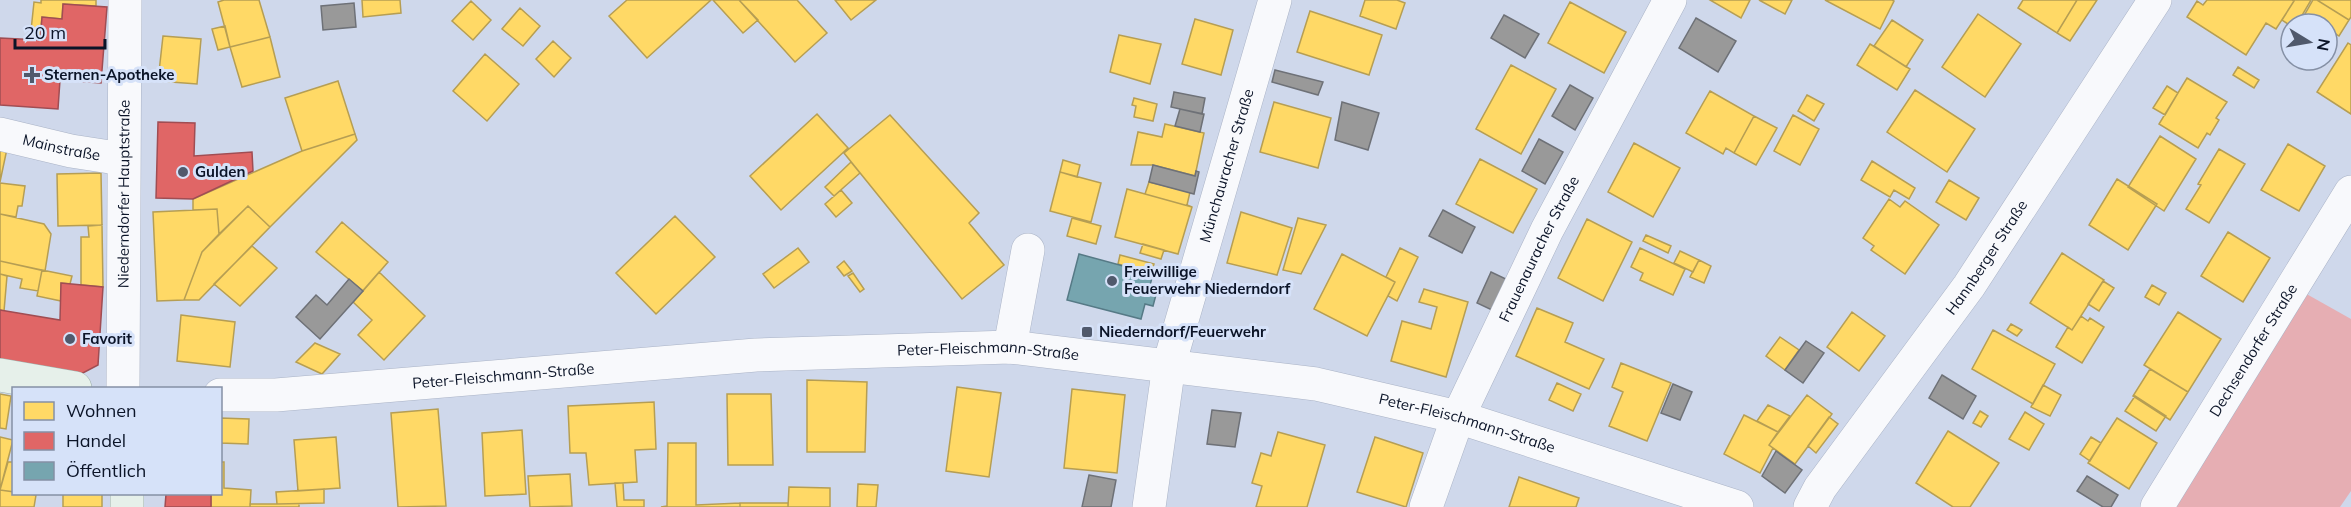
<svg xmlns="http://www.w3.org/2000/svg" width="2351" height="507" font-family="Mulish,sans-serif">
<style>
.green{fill:#e6aeb3}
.homes{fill:#ffd966;stroke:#b69e53;stroke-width:1.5}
.shops{fill:#e06666;stroke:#a04d53;stroke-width:1.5}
.public{fill:#76a5af;stroke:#567a86;stroke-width:1.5}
.industry{fill:#999;stroke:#6e7177;stroke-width:1.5}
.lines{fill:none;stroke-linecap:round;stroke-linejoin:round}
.minor-casing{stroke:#aab3c6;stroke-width:34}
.major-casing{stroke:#9cafab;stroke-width:34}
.minor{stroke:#f8f9fc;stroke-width:33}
.major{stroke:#e6f0ea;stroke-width:33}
.poi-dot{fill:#50596c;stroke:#d6e2f9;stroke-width:2}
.labels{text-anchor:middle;stroke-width:6;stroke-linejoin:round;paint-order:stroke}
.poi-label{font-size:15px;font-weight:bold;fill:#0b1428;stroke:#d6e2f9;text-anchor:start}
.street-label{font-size:15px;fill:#0b1428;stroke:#d6e2f9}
</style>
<rect width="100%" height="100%" fill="#cfd8eb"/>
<path class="green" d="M2303,292L2351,319V491L2340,507H2171Z"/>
<path class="homes" d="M41,0H96V6L63,4L62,19L42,17L40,40H30L34,2L41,3Z
M224,0H259L270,37L230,47L218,2Z
M362,0H400L401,13L363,17Z
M627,0H711L647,58L609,16Z
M713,0H739L758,20L743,33Z
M739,0H797L827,33L795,62Z
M835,0H876L851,20Z
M1365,0H1397L1405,3L1396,29L1360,16Z
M1710,0H1750L1741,18Z
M1759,0H1792L1785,14Z
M1825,0H1892L1894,1L1880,29Z
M2023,0H2077L2057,33L2018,8Z
M2077,0H2097L2070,41L2057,33Z
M2207,0H2292L2294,1L2276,29L2266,23L2246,55L2187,17L2197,1L2203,5Z
M2292,0H2311L2297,24H2291V26L2282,20L2294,1Z
M2313,0H2317L2349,20L2339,36L2327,28V24H2320L2305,14Z
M2317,0H2351V17L2349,20Z
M471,1L491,20L473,40L452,21Z
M1570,2L1626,32L1604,73L1548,43Z
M520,8L540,26L523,46L502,29Z
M1310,11L1382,35L1369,75L1297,52Z
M1978,14L2021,44L1985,97L1942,67Z
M1195,19L1233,30L1221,75L1182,64Z
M1892,20L1923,40L1906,67L1874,46Z
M225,26L230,47L218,50L212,29Z
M1119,35L1161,44L1150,84L1110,72Z
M163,36L201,39L197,84L158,81Z
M270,37L280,77L242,87L230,47Z
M553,41L571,58L554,77L536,59Z
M2348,43L2351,45V114L2317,92Z
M1870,44L1910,69L1897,90L1857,65Z
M485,54L519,84L487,121L453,91Z
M1511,65L1556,89L1521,154L1476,129Z
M2238,67L2259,80L2254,88L2233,75Z
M2187,78L2227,102L2216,118L2219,120L2210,135L2207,133L2198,148L2159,124Z
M338,81L355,134L302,151L285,98Z
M2167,86L2178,93L2165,115L2153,108Z
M1915,90L1975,129L1947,172L1887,132Z
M1710,91L1754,116L1734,153L1726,148L1723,154L1686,133Z
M1807,95L1824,104L1814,121L1798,111Z
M1134,98L1157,104L1153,121L1134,117L1136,106L1132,105Z
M1274,102L1331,118L1318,168L1260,152Z
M817,114L848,148L781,210L750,176Z
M890,115L979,213L969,223L1004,265L962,299L844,153Z
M1793,115L1819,129L1800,165L1774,151Z
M1754,116L1777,128L1756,165L1734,153Z
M1165,124L1204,133L1195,176L1153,165H1131L1138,132L1162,137Z
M355,134L357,140L270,227L248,206L219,234L217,209L193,210V199L302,151Z
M2160,136L2196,159L2164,211L2128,187Z
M0,142L8,144L0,182Z
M1634,143L1680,168L1653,217L1608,192Z
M2288,144L2325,166L2299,211L2261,190Z
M2219,149L2245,164L2209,223L2186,209L2201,185L2198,184Z
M1480,159L1537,189L1513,233L1456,204Z
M1063,160L1080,165L1077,177L1060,172Z
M1872,161L1915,188L1909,199L1894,190L1890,197L1861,180Z
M851,162L860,173L834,196L825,187Z
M1060,172L1101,183L1091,222L1050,211Z
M101,173L102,225L58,226L57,174Z
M2117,179L2157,204L2128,250L2089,225Z
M1949,180L1979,198L1966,220L1936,202Z
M1149,182L1190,192L1187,205L1192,207L1145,194Z
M0,183L25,186L22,206H18L16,217L0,214Z
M1127,189L1192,207L1178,254L1115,237Z
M841,190L852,203L836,217L825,204Z
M1889,199L1900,207L1905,201L1939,225L1905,274L1871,250L1874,246L1863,238Z
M248,206L270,227L199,300H184L202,252Z
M217,209L219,234L202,252L184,300L157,301L153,212Z
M1241,212L1292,228L1277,275L1227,263Z
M0,214L44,224L51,234L45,271L0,261Z
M675,216L715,257L656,314L616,273Z
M1072,218L1101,226L1096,244L1067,236Z
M1298,218L1326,225L1301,274L1283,270Z
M1587,219L1632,242L1603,301L1558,278Z
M342,222L388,262L363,291L316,252Z
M102,225L103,287L81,285V237H89L88,226Z
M2228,232L2270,258L2243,302L2201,276Z
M1646,235L1671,246L1668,253L1643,241Z
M1143,244L1164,250L1161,259L1140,253Z
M252,246L277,268L240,306L214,284Z
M798,248L809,262L774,288L763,274Z
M1400,248L1418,257L1397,301L1388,296L1395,282L1386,277Z
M1640,248L1685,269L1673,295L1640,280L1643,273L1631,267Z
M1680,251L1699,260L1693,272L1674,263Z
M2062,253L2104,280L2072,330L2030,303Z
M1342,254L1395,282L1367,336L1314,309Z
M1120,255L1154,264L1151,273L1118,264Z
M1699,260L1711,266L1704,283L1690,277Z
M0,261L42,270L38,291L20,288L22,279L0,274Z
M844,261L852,271L844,276L837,267Z
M42,270L72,276L70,284L61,283V301L37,296Z
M379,272L425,316L384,360L358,335L372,320L353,302Z
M853,273L864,289L860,292L848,276Z
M0,274L7,276L4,311L0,310Z
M2103,281L2114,288L2099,311L2088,304Z
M2152,285L2166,293L2159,305L2145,297Z
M1424,289L1468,302L1446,377L1391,361L1402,321L1431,329L1437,307L1419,302Z
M1537,308L1573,323L1565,342L1604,359L1589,389L1516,356Z
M1852,312L1885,336L1859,371L1827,347Z
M2178,312L2221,339L2188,392L2144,365Z
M181,315L235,322L230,367L177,361Z
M2081,316L2088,321L2090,318L2104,327L2082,363L2056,347L2068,327L2072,330Z
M2011,324L2022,330L2017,336L2007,330Z
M1993,330L2055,364L2033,404L1972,369Z
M1780,337L1799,350L1785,370L1766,356Z
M315,343L340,354L322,374L296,362Z
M1621,363L1671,383L1647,441L1609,426L1623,392L1612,387Z
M2150,369L2188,392L2170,420L2133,396Z
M807,380L867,382L865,452H807Z
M1557,383L1581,394L1573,411L1549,400Z
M2043,385L2061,395L2050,416L2031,407Z
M957,387L1001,393L989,477L946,471Z
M1072,389L1125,395L1117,473L1064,468Z
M0,394L11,396L6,429L0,428Z
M727,394H771L773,465H728Z
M1807,395L1832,414L1795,464L1769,445Z
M2135,396L2166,416L2156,431L2125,411Z
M654,402L656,449L635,450L637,482L589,485L586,453H570L568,406Z
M1768,405L1790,416L1778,432L1757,421Z
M438,409L446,506L398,507L391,413Z
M1980,411L1988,416L1981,427L1973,423Z
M2025,412L2044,424L2029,450L2009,439Z
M1744,415L1778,432L1769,445L1773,448L1760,473L1724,454Z
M1829,417L1838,424L1816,453L1808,446Z
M220,418L249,419L248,444L220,443Z
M2117,418L2157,443L2129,489L2088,463Z
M522,430L526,494L485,496L482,433Z
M1948,431L1999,463L1970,507H1953L1916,483Z
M1278,432L1325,445L1307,507H1256L1262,486L1252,483L1261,453L1271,456Z
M0,437L13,440L0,490Z
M336,437L340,488L298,491L294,440Z
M1375,437L1423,453L1406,507L1357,492Z
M2091,437L2101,443L2090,461L2080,454Z
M668,443H696V505L740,503V507H661L667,506Z
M8,462H14V492L0,490Z
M220,462H224V488L251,490L250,507H211V494H220Z
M570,474L572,506L530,507L528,476Z
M1519,477L1579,498L1576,507H1509Z
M615,483H623L624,500H644V507H617Z
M858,484L878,485L876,507H857Z
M789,487L830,488V507H788Z
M324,489V503L277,504L276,492Z
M0,490L36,495L34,507H0Z
M63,494H102V507H63Z
M740,503H788V507H740Z
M250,504H299V507H250Z"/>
<path class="shops" d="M63,4L107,7L101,83L60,80L58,109L0,105V38L40,40L42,17L62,19Z
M158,122L195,123L194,156L252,152L253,171L193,199L156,198Z
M61,283L103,287L98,365L81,374L0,360V310L60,320Z
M166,494H211V507H165Z"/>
<path class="public" d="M1079,254L1153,274L1149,289L1157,291L1153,306L1145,304L1141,319L1067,300Z"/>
<path class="industry" d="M354,3L356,27L323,30L321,6Z
M1504,15L1539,34L1525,58L1491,38Z
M1696,18L1736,41L1718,72L1679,48Z
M1275,70L1323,82L1318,95L1272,82Z
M1570,85L1593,98L1575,130L1552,116Z
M1174,92L1205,98L1202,114L1171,107Z
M1342,102L1379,113L1368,150L1335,140Z
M1180,109L1204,114L1200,132L1175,126Z
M1539,139L1563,152L1545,184L1522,171Z
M1153,165L1195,176L1196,171L1199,172L1194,194L1149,182Z
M1443,210L1475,227L1462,253L1429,236Z
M1491,272L1506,279L1492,310L1477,303Z
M349,279L363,291L320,339L296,317L316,295L327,305Z
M1806,341L1824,353L1803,383L1785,370Z
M1942,375L1976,396L1963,419L1929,398Z
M1673,384L1692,392L1680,420L1661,413Z
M1212,410L1241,413L1235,447L1207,444Z
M1776,451L1802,470L1785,493L1762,476Z
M1089,475L1116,480L1111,507H1082Z
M2087,476L2118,495L2111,507H2103L2077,491Z"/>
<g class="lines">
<g class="minor-casing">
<g id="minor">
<path id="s1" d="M0,134L71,151L123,159"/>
<path d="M1010,347L1028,250"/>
<path id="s2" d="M123,388L125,0"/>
<path id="s3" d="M220,395H276L756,355L1010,347L1316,384L1458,417L1737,507"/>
<path id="s4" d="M1149,507L1169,365L1275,0"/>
<path id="s5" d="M1426,507L1458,417L1547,230L1670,0"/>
<path id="s6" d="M1810,507L1820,488L1969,286L2155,0"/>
<path id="s7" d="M2157,507L2351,192"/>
</g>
</g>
<g class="major-casing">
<path id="major" d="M0,375L75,388
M127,494V507"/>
</g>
<use href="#minor" class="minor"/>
<use href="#major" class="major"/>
</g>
<g class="poi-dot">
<path d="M29 66h6v6h6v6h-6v6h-6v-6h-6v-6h6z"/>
<circle cx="183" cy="172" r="6"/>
<circle cx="1112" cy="281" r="6"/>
<rect x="1081" y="326" width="12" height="12" rx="3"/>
<circle cx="70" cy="339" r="6"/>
</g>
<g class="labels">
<g class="poi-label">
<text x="44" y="80">Sternen-Apotheke</text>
<text x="195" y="177">Gulden</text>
<text x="1124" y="277">Freiwillige<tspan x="1124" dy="17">Feuerwehr Niederndorf</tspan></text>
<text x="1099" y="337">Niederndorf/Feuerwehr</text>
<text x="82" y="344">Favorit</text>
</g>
<g class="street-label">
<text dy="5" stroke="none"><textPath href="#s1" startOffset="63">Mainstraße</textPath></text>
<text dy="5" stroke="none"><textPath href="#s4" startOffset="351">Münchauracher Straße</textPath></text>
<text dy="5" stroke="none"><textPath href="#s2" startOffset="194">Niederndorfer Hauptstraße</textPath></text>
<text dy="5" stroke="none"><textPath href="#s5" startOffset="282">Frauenauracher Straße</textPath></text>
<text dy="5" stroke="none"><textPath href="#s6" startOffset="306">Hannberger Straße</textPath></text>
<text dy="5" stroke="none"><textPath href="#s7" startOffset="184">Dechsendorfer Straße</textPath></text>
<text dy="5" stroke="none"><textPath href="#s3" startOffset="770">Peter-Fleischmann-Straße</textPath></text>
<text dy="5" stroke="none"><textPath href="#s3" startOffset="284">Peter-Fleischmann-Straße</textPath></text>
<text dy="5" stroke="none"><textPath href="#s3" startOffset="1256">Peter-Fleischmann-Straße</textPath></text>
</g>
</g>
<rect x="12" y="387" width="210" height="108" fill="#d6e2f9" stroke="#8590a5" stroke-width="1.5"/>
<rect x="24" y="402" width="30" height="18" fill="#ffd966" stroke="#8590a5" stroke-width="1.5"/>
<text x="66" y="417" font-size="18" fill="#0b1428">Wohnen</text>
<rect x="24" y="432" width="30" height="18" fill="#e06666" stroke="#8590a5" stroke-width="1.5"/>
<text x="66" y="447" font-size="18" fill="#0b1428">Handel</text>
<rect x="24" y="462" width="30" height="18" fill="#76a5af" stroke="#8590a5" stroke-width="1.5"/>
<text x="66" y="477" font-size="18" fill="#0b1428">Öffentlich</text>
<g transform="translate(2309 42) rotate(101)"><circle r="28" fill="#d6e2f9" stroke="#8590a5" stroke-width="1.5"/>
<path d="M0-4.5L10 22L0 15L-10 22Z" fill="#50596c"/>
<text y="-9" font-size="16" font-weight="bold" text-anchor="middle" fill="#0b1428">N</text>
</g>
<path d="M15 39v9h90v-9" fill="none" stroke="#0b1428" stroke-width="3"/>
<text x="24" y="39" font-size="18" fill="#0b1428" stroke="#d6e2f9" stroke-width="4.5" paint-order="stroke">20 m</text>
</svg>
